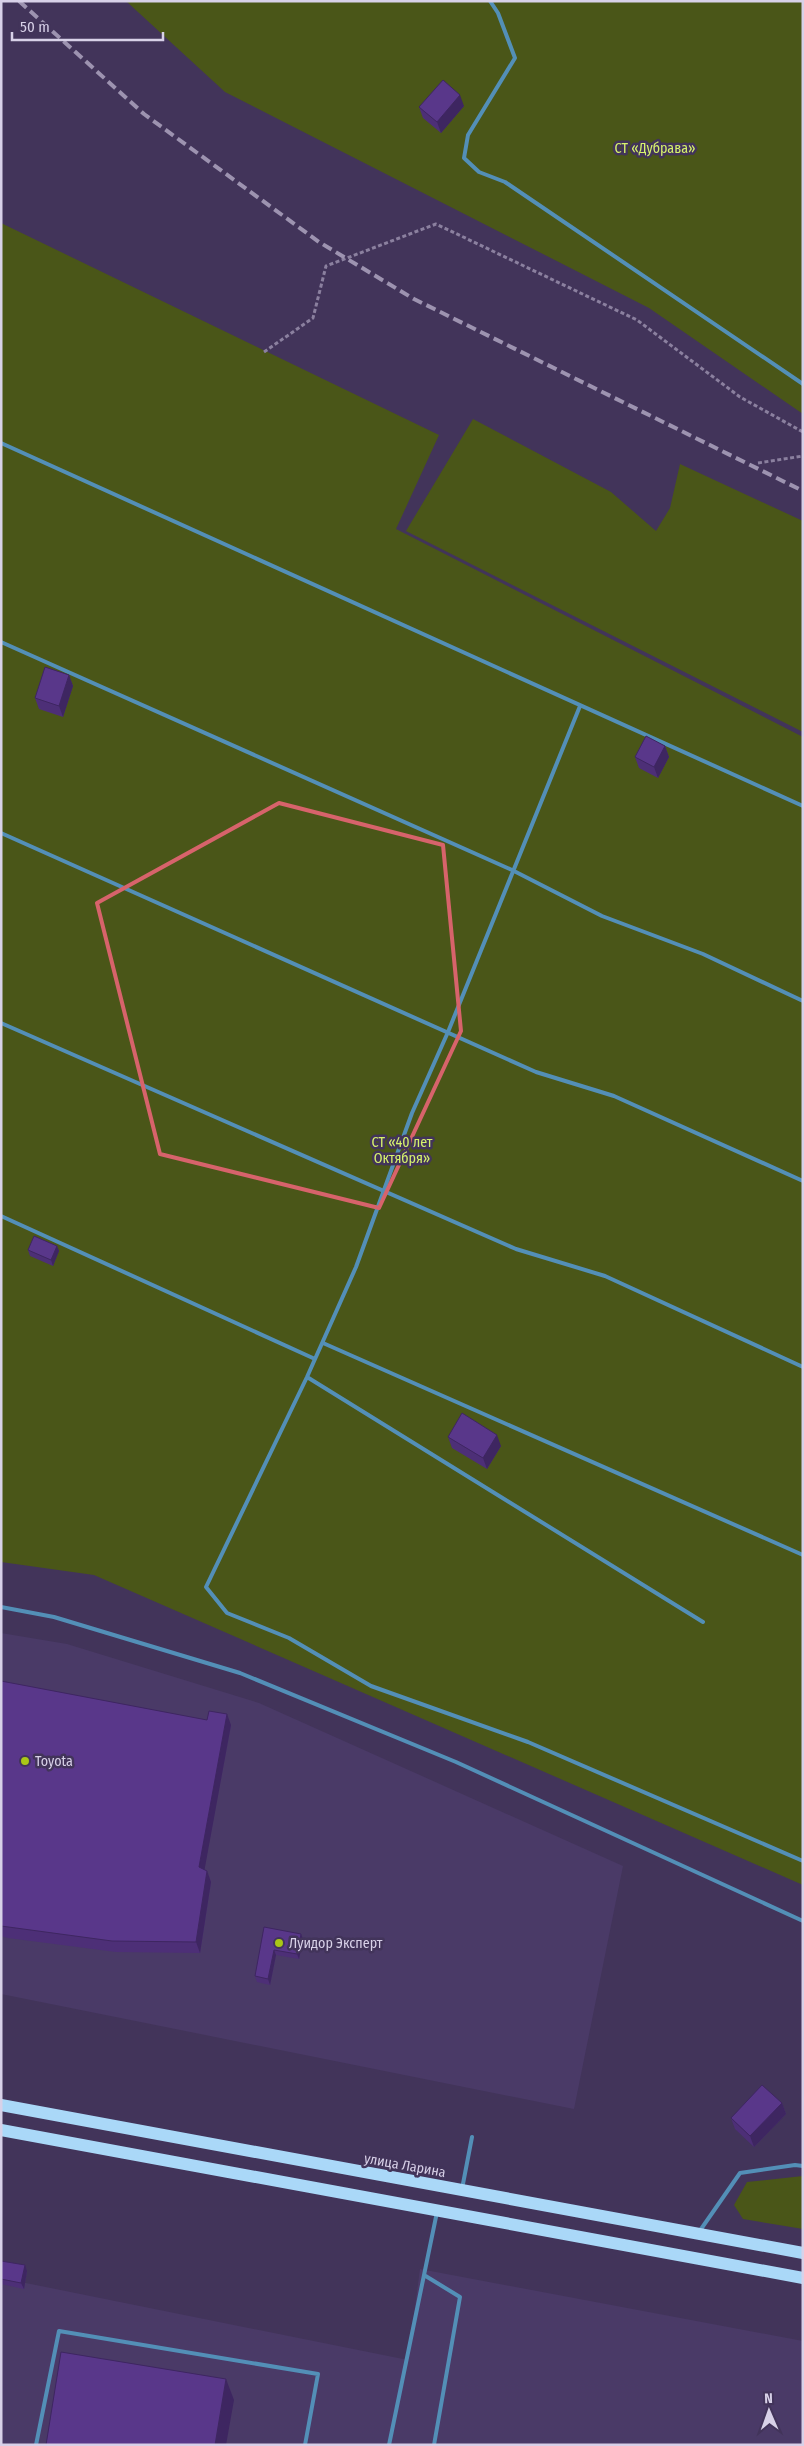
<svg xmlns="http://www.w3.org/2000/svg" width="804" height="2446" font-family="'Fira Sans Condensed',sans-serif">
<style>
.built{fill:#4a3a67}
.green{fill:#4a5618}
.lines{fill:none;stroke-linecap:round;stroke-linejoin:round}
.path{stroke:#8b809f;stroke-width:3;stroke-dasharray:4 2.5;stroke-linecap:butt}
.lane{stroke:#538fb7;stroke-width:4}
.primary{stroke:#aad8f8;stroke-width:12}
.rail{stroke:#9d93b0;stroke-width:4;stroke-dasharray:10 5;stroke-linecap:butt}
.wall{fill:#4d2f77}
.shaded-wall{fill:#3e2661}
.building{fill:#59378a;stroke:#3e2661}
.marked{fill:none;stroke:#d7636b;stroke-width:4;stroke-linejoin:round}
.poi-dot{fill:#aac717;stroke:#42345a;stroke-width:2}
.labels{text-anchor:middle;stroke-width:5;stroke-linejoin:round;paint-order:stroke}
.park-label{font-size:14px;fill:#d7f36c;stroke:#42345a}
.poi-label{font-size:14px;fill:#d8d1e8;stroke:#42345a;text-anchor:start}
.street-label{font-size:14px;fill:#d8d1e8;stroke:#42345a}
</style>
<rect width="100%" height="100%" fill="#42345a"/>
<path class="built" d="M1,1633L67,1644L259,1703L623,1866L574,2109L1,1994Z
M420,2269L803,2341V2445H1V2278L408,2360Z"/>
<path class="green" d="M126,1H803V414L649,308L225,92Z
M1,223L439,435L396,529L803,737V1885L94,1575L1,1562Z
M473,419L611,492L656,531L670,508L680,464L803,521V732L406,531Z
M803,2176V2229L743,2219L734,2205L747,2182Z"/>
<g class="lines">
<path class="path" d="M264,352L313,318L326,266L436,224L637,320L740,397L803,432
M758,463L803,456"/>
<path class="lane" d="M490,1L498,13L515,58L468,135L464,158L479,172L505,182L803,384
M1,443L803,806
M1,642L512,870L602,916L703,954L803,1001
M580,706L448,1032L412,1113L356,1267L307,1377L206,1587L227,1613L289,1638L371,1686L528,1742L803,1861
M1,833L536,1072L614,1096L803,1181
M1,1023L516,1249L605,1276L803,1367
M1,1216L315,1359
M323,1343L803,1555
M307,1377L703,1622
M1,1607L54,1617L240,1673L456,1762L803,1921
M462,2189L472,2137
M699,2232L740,2173L795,2165L803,2166
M424,2275L460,2297L434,2445
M36,2445L59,2331L318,2374L305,2445
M389,2445L437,2212"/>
<path class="primary" d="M1,2105L803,2253
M1,2130L803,2278"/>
<path class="rail" d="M19,1L144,114L319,242L414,299L803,491"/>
</g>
<path class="wall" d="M464,106L441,133L423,118L419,107Z
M69,675L73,686L63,717L39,709L35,698Z
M665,746L669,757L658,778L639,768L635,757Z
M57,1246L59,1251L53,1266L30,1256L28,1250Z
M448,1437L501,1446L487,1469L452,1448Z
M1,1681L231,1725L204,1869L207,1871L211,1882L200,1953L116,1952L8,1938L1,1936Z
M264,1927L303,1939L299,1959L276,1955L270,1985L257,1982L255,1976Z
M782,2103L786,2114L754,2147L735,2129L731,2118Z
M1,2261L27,2271L24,2289L1,2284Z"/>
<path class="shaded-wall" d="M460,95L464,106L441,133L437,122Z
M69,675L73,686L63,717L59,706Z
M665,746L669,757L658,778L654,767Z
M57,1246L59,1251L53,1266L51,1260Z
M497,1435L501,1446L487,1469L483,1458Z
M227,1714L231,1725L203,1878L199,1867Z
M207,1871L211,1882L200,1953L196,1942Z
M301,1934L303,1939L299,1959L297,1954Z
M274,1950L276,1955L270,1985L268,1979Z
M782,2103L786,2114L754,2147L750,2136Z
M25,2265L27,2271L24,2289L21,2283Z
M226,2379L234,2400L226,2445H215Z"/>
<path class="building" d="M443,80L460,95L437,122L419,107Z
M45,667L69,675L59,706L35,698Z
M646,736L665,746L654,767L635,757Z
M34,1236L57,1246L51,1260L28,1250Z
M462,1413L497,1435L483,1458L448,1437Z
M1,1681L207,1720L209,1711L227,1714L199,1867L207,1871L196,1942L112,1941L1,1926Z
M264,1927L301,1934L297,1954L274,1950L268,1979L255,1976Z
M762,2085L782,2103L750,2136L731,2118Z
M1,2261L25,2265L21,2283L1,2279Z
M61,2352L226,2379L215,2445H46Z"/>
<path class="marked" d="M279,803L443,845L461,1031L379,1208L160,1154L97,903Z"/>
<g class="poi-dot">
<circle cx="25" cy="1761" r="5"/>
<circle cx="279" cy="1943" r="5"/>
</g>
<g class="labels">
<g class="park-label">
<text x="655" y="153">СТ «Дубрава»</text>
<text x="402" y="1147">СТ «40 лет<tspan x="402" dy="16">Октября»</tspan></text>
</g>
<g class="poi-label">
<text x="35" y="1766">Toyota</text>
<text x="289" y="1948">Луидор Эксперт</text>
</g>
<g class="street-label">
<text transform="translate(405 2165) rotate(10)" y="5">улица Ларина</text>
</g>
</g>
<rect width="804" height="2446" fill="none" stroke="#d8d1e8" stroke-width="5"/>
<g transform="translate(769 2411) rotate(358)" stroke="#42345a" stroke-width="4" paint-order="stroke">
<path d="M0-4L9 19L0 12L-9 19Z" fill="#d8d1e8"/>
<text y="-8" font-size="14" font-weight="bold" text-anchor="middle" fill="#d8d1e8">N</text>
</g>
<path d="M12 32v8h151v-8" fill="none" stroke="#d8d1e8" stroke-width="2.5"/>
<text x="20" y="32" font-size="15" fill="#d8d1e8" stroke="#42345a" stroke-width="4" paint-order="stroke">50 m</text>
</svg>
